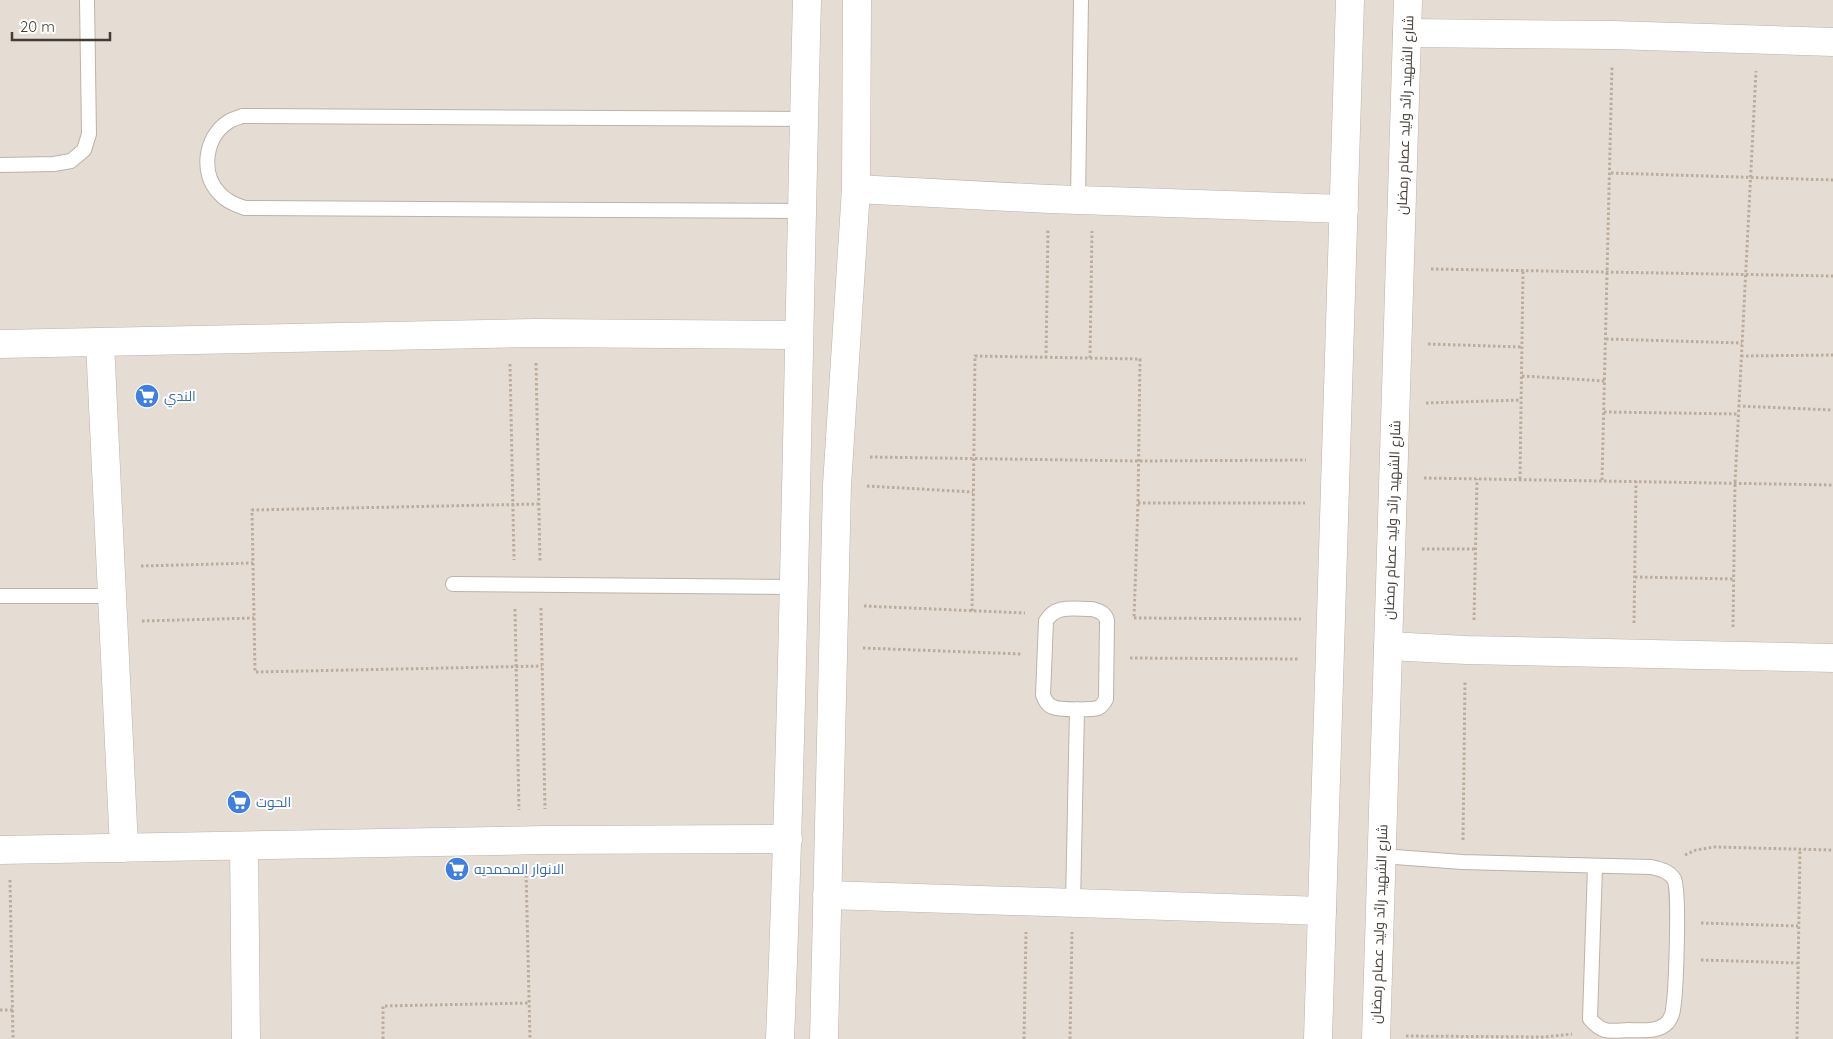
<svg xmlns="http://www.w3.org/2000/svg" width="1833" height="1039" font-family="Quicksand,Cairo,sans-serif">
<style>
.residential{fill:#e5ddd4}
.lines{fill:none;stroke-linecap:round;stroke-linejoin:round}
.service-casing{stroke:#bcb2a9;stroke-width:16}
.minor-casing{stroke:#bcb2a9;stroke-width:29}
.tertiary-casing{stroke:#bcb2a9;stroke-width:29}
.path{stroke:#bdac9b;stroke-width:3;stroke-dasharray:2.5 2.5;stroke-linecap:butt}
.service{stroke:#fff;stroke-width:14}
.minor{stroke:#fff;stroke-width:28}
.tertiary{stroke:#fff;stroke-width:28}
.labels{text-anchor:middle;stroke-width:4;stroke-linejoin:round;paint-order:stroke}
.street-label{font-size:14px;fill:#433c35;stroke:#fff}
.shop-label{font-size:14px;fill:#366cbe;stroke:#fff;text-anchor:start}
</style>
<rect width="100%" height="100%" fill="#f1ece6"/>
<path class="residential" d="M0,0H1833V1039H0Z"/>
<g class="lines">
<g class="service-casing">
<path id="service" d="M0,165L54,164L71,161L84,150L89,134L87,0
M1078,199L1081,0
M802,211L245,208C235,205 226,201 219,193C200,173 205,137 228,122C232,119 238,118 242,116L804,119
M453,584L794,587
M0,596H112
M1092,609C1099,611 1106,613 1107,621L1106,699C1104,703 1102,706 1098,708C1091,710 1059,710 1053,707C1047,705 1045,700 1043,695L1046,621C1056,604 1074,609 1092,609Z
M1382,856L1462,862L1651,867C1660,869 1669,871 1674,879C1680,889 1676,993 1673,1009C1673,1013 1670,1019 1668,1022C1658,1033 1641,1030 1628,1030C1610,1031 1603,1034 1590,1019L1595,866
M1073,904L1077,709"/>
</g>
<g class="minor-casing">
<path id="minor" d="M1407,33L1613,35L1833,42
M856,189L1049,199L1344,209
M100,342L124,848
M0,344L535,333L799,335
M1388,646L1466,650L1833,658
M244,846L246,1039
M0,850L546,840L788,839
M827,895L1322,911
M780,1039C794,693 798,346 807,0
M824,1039L837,485L856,189L857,0"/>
</g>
<g class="tertiary-casing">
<path id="tertiary" d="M1318,1039L1350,0
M1376,1039L1408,0"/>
</g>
<path class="path" d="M1611,173L1833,180
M1431,269L1833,276
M1606,339L1742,343
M1428,344L1522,347
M1741,356L1833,355
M1046,358L1048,229
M1090,358L1092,231
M536,363L540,562
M510,364L514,560
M1522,376L1605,381
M1426,403L1521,400
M1738,406L1833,410
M1604,412L1738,414
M870,457L1138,461L1306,460
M1424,478L1833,485
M1520,479L1523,270
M1602,480L1612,66
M867,486L973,492
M1138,503H1305
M539,504L252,510L255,672L542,666
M1422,549H1476
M141,566L253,563
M1635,577L1734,579
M864,606L1025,613
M541,608L545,809
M515,609L519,810
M972,611L975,356L1140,359L1138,503L1134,618
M1134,618L1301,619
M1474,620L1477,479
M142,621L254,618
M1634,623L1636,481
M1733,627L1735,483L1756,71
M863,648L1021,654
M1130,658L1299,659
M1463,840L1465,681
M1685,855L1696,850L1714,847L1833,850
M526,870L530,1039
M10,880L13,1039
M1701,923L1798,926
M1701,960L1798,963
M0,1010H13
M1406,1036L1543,1037L1572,1034
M383,1039V1006L529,1003
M1024,1039L1026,932
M1070,1039L1072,932
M1797,1039L1800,849"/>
<use href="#service" class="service"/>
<use href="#minor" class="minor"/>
<use href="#tertiary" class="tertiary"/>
</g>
<defs>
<g id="supermarket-disc" transform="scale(1.25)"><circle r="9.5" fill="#3f7fe0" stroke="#fff"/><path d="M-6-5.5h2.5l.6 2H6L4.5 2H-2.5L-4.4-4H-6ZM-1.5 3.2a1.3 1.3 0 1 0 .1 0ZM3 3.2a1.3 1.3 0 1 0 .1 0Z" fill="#fff"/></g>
</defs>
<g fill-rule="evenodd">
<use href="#supermarket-disc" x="147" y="396"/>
<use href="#supermarket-disc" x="239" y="802"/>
<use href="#supermarket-disc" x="457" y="869"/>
</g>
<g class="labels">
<g class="street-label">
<text transform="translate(1405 115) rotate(-88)" y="5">شارع الشهيد رائد وليد عصام رمضان</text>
<text transform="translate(1392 520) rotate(-88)" y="5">شارع الشهيد رائد وليد عصام رمضان</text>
<text transform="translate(1379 924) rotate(-88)" y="5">شارع الشهيد رائد وليد عصام رمضان</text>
</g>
<g class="shop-label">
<text x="164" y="401">الندي</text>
<text x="256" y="807">الحوت</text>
<text x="474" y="874">الانوار المحمديه</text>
</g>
</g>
<path d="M12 32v8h98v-8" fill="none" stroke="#433c35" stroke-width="2.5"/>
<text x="20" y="32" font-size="15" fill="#433c35" stroke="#ffffff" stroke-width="4" paint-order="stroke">20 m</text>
</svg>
